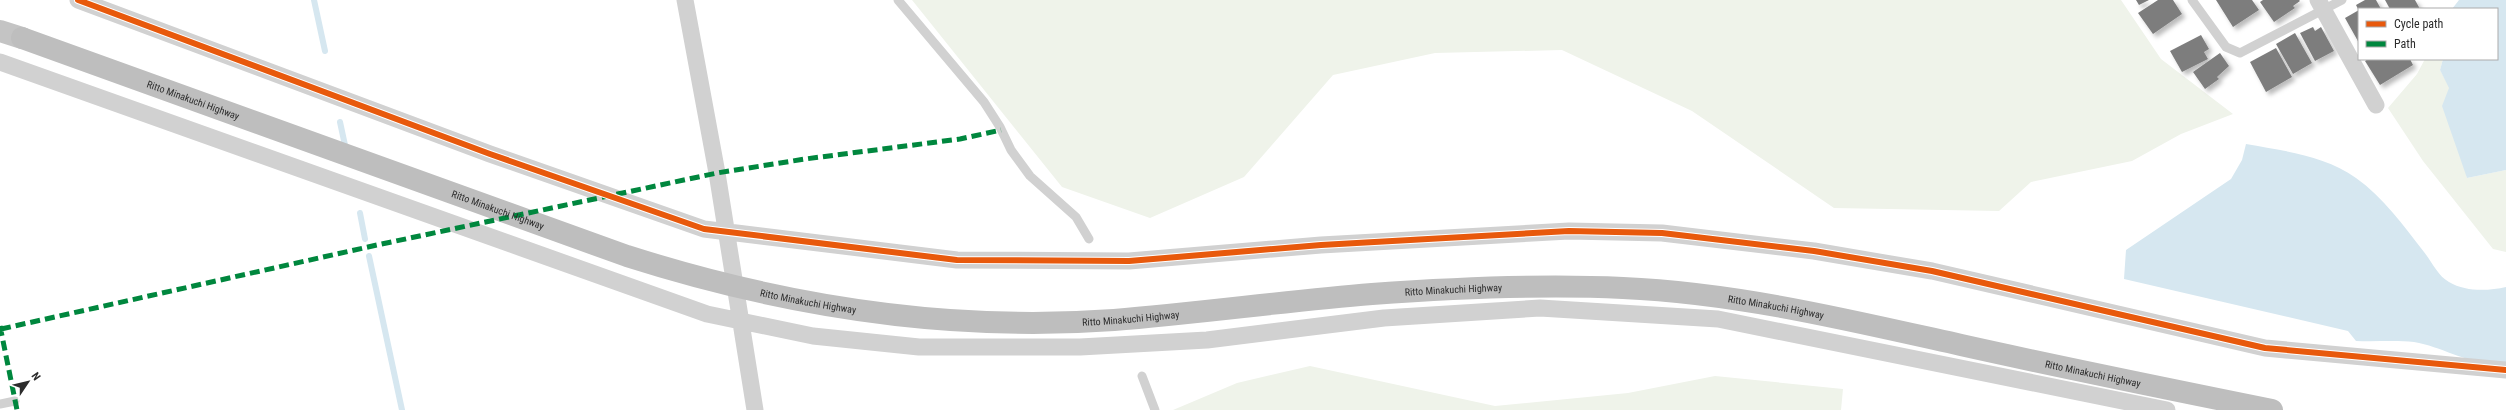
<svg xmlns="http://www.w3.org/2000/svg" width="2506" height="410" font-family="'Roboto Condensed',sans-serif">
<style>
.green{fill:#eff3ea}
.water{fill:#d6e7f0}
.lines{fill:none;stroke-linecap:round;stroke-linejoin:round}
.stream{stroke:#d6e7f0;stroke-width:6}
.building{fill:#7d7d7d;filter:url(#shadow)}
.lane{stroke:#d1d1d1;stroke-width:9}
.street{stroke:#d1d1d1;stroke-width:17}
.primary{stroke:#c4c4c4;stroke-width:22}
.highway{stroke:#bebebe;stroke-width:22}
.quiet{stroke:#00873e;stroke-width:5;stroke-dasharray:10 5;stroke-linecap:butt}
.cycleway-casing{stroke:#fff;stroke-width:8}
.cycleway{stroke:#e8590c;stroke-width:6}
.labels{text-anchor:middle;stroke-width:4;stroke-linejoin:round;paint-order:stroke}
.street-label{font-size:10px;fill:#2c2c2c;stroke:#fff}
</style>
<defs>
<filter id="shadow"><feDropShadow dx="3.5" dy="3.5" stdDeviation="2" flood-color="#0004"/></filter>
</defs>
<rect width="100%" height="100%" fill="#fff"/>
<path class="green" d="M912,0H2121L2161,59L2233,114L2181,134L2132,161L2031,182L1999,211L1834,208L1692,111L1562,50L1435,53L1333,75L1244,177L1150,218L1062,187Z
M2425,59H2443L2440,70L2450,88L2467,178L2506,170V252L2493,249L2423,161L2388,108L2417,74Z
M1310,366L1495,406L1628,393L1715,376L1843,389L1841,410H1173L1237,383Z"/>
<path class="water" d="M2459,0H2506V170L2467,178L2442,106L2449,88L2440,70L2443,59H2497V9H2452Z
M2246,144C2284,151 2324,155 2356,178C2383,197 2404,226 2424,252C2432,262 2438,276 2449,282C2466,292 2488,291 2506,287V362C2472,368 2445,347 2414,342C2395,340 2375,342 2356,341L2348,331L2124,279L2126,250L2231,179L2242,160Z"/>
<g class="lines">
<path class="stream" d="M314,0L325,51
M340,122L346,150
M360,213L365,239
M369,256L402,410"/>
</g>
<path class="building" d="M2136,0H2149L2139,5Z
M2158,0H2173L2182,14L2153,34L2138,13Z
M2216,0H2252L2259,10L2233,27Z
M2263,0H2299L2300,1L2293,6L2295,8L2274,22L2260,2Z
M2365,0H2376L2381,9H2358L2356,5Z
M2385,0H2415L2420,9H2390Z
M2359,10V43L2345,18Z
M2313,27L2315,31L2321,27L2334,51L2315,61L2300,33Z
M2295,33L2312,63L2293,74L2276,44Z
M2201,35L2209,49L2204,52L2208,59L2182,72L2170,51Z
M2276,48L2292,77L2266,92L2250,62Z
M2220,53L2229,66L2217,77L2219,79L2205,89L2193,72Z
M2368,59H2410L2413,65L2380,85L2365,61Z"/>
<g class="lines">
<path class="lane" d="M898,0L984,102L1000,127L1011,150L1030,176L1076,217L1089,239
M2192,0L2226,47L2240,53L2342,0
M1142,376L1155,410
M0,404L15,401"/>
<path class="street" d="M78,0L490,154L704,229L957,260L1129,261L1321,245L1569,231L1662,233L1814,251L1932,271L2265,348L2506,370
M685,0L717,173L755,410
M2318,0L2376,105
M0,62L707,314L813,336L919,347H1080L1207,340L1384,318L1540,308L1718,319L2167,410"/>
<path class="primary" d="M0,31L22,38"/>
<path class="highway" id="s1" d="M22,38L627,256C784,306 948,332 1114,320C1200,313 1286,301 1372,294C1455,288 1539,284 1623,288C1737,293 1849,320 1961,345C2064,368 2168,389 2272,410"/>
<path class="quiet" d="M0,326L17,410
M1,329L377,245L717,173L805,159L960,139L1001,130"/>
<g class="cycleway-casing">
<path id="cycleway" d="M78,0L490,154L704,229L957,260L1129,261L1321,245L1569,231L1662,233L1814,251L1932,271L2265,348L2506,370"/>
</g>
<use href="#cycleway" class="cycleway"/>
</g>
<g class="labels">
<g class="street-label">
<text dy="4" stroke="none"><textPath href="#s1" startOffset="182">Ritto Minakuchi Highway</textPath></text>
<text dy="4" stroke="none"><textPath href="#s1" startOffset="506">Ritto Minakuchi Highway</textPath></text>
<text dy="4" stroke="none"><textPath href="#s1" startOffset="1478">Ritto Minakuchi Highway</textPath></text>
<text dy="4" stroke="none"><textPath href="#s1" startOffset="830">Ritto Minakuchi Highway</textPath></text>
<text dy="4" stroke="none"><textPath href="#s1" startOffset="1802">Ritto Minakuchi Highway</textPath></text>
<text dy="4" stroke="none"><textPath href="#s1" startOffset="1154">Ritto Minakuchi Highway</textPath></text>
<text dy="4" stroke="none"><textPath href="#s1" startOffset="2126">Ritto Minakuchi Highway</textPath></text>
</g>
</g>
<rect x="2358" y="8" width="140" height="52" fill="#ffffff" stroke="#ababab"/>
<rect x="2366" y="21" width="20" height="6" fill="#e8590c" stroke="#ababab"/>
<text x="2394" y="28" font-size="12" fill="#2c2c2c">Cycle path</text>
<rect x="2366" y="41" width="20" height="6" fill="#00873e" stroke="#ababab"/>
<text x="2394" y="48" font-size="12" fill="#2c2c2c">Path</text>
<g transform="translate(28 382) rotate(55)" stroke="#ffffff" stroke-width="3" paint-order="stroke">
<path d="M0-3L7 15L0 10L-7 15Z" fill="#2c2c2c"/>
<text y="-6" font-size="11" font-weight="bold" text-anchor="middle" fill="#2c2c2c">N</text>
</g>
</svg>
